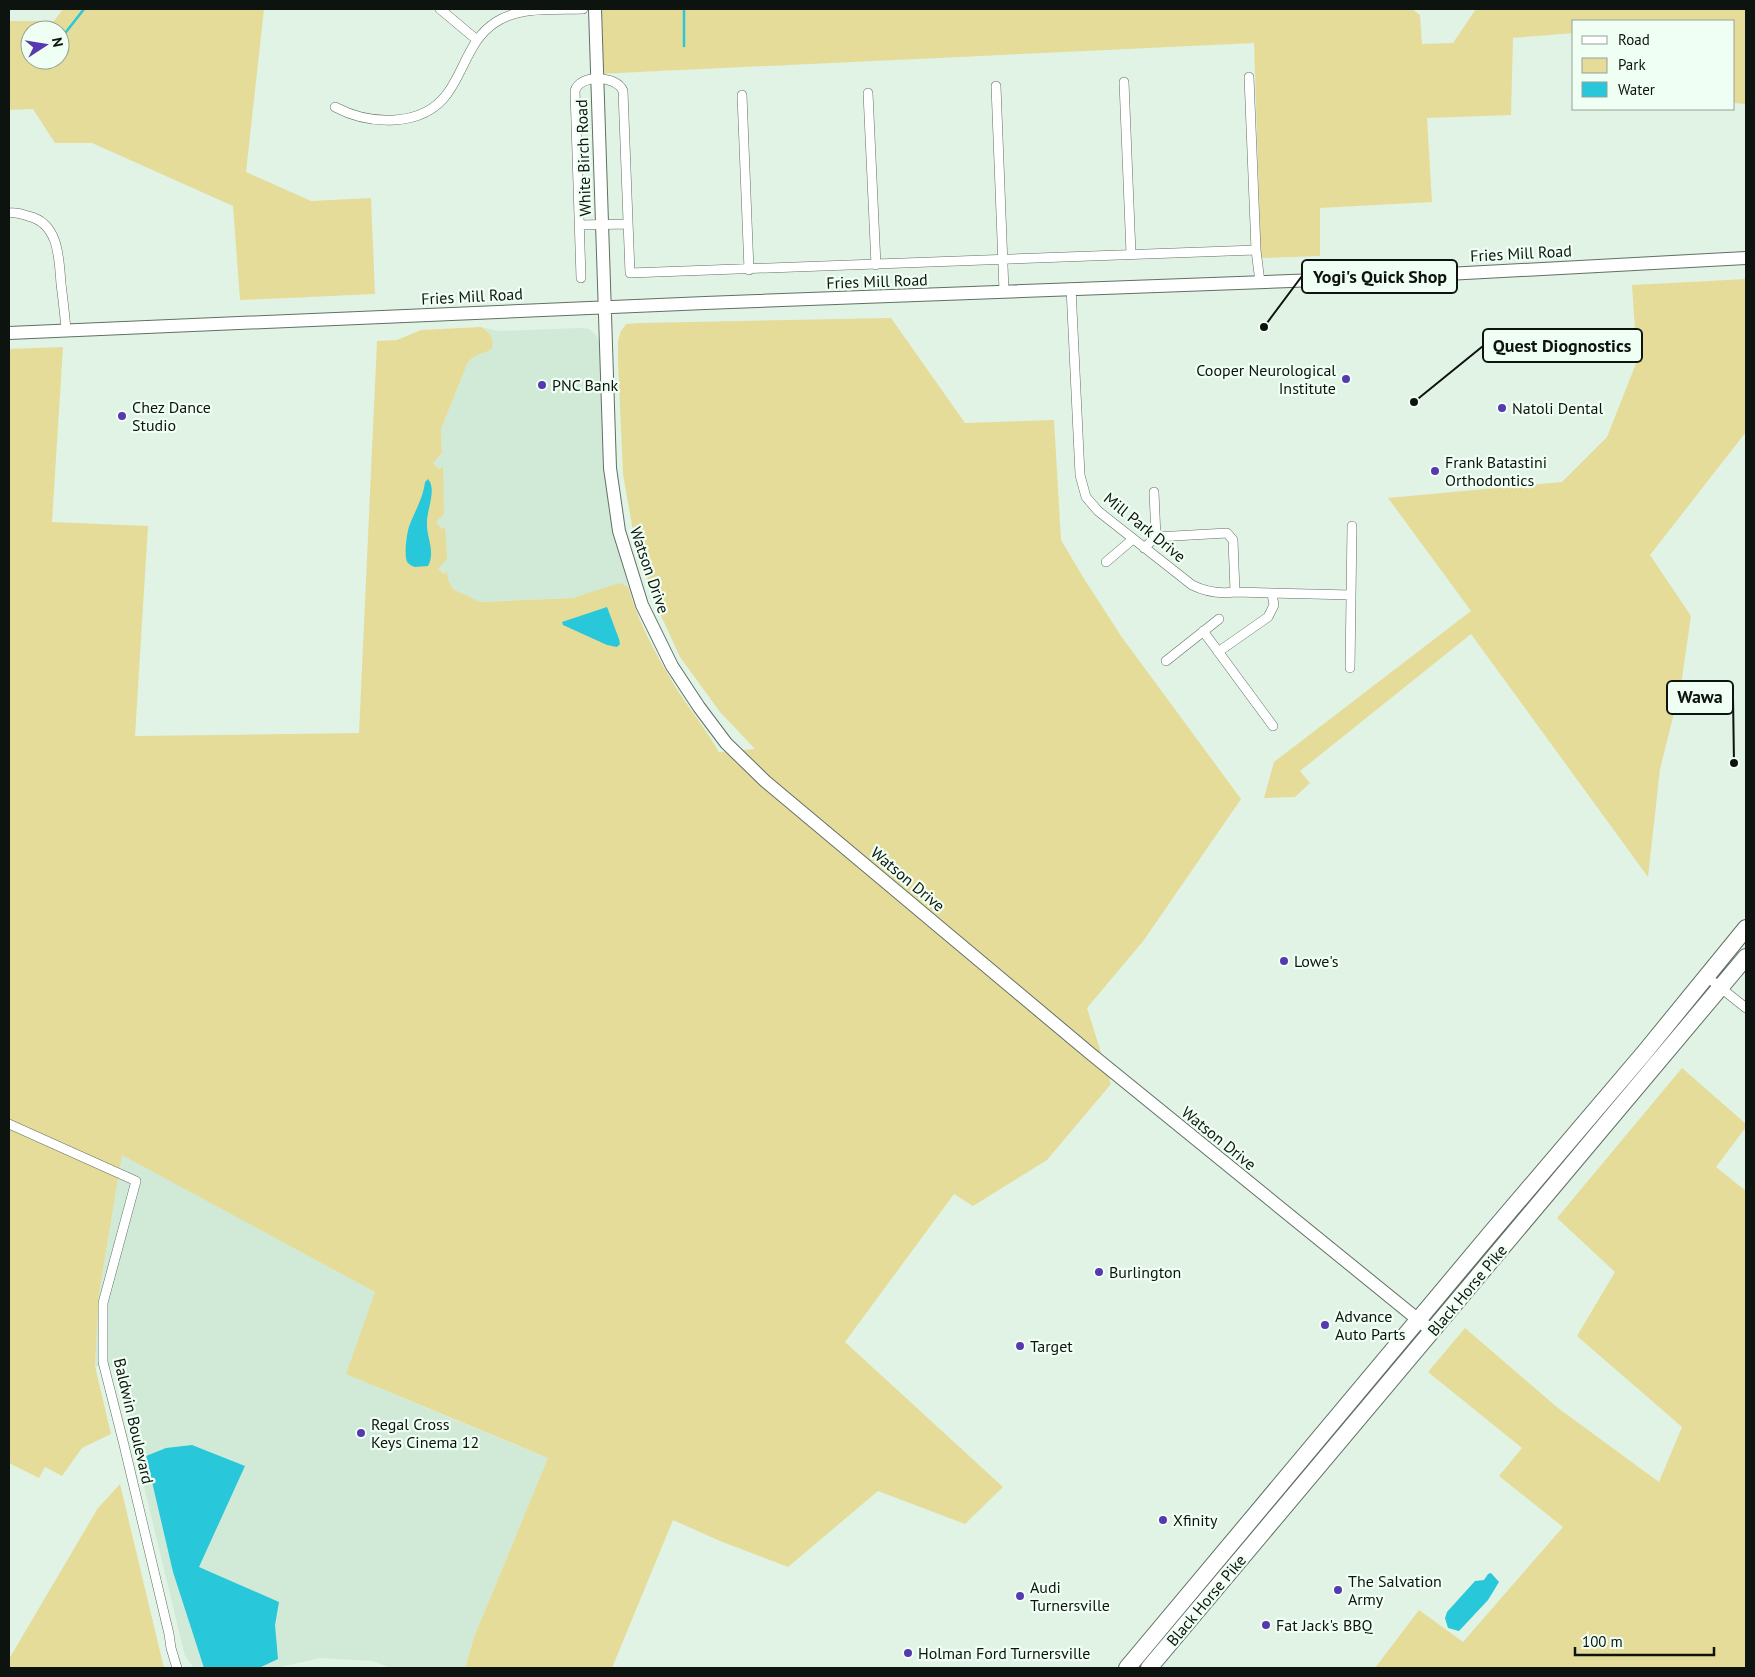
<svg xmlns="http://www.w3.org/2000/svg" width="1755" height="1677" font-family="'PT Sans',sans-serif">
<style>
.built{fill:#d1ead7}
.green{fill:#e6dc99;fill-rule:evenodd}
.water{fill:#29c7da}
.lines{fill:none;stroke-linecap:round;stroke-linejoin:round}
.stream{stroke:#29c7da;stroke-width:2.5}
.street-casing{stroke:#607064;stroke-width:10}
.secondary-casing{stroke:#607064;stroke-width:14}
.highway-casing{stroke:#607064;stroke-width:18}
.street{stroke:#fff;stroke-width:9}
.secondary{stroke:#fff;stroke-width:12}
.highway{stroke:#fff;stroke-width:16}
.poi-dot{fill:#5639b1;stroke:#f0fff4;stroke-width:2}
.labels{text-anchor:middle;stroke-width:4.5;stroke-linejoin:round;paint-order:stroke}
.street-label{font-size:16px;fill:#0d130f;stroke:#f0fff4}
.poi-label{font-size:16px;fill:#0d130f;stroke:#f0fff4;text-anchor:start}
.leader{fill:none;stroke:#0d130f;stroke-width:2}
.callout-dot{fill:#0d130f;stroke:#f0fff4;stroke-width:2}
.callout{fill:#f0fff4;stroke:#0d130f;stroke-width:2}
.callout-label{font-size:18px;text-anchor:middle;font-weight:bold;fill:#0d130f}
</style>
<rect width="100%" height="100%" fill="#e0f3e5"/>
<path class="built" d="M481,327L498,331L580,328L589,329L596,335L600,343L606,485L615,537L628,586L625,584L573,598L479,602L453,589L448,579L446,572L444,574L438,569L445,526L442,529L436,522L442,466L439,469L433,463L442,453L441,429L468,362L473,356L480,353L488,331Z
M122,1154L375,1292L347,1374L455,1420L548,1458L474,1637L465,1668H391L373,1661L320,1658L276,1668H194L185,1656L115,1367L95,1366L99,1294Z"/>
<path class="green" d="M63,9H264L246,172L311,201L371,198L375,294L240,300L233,206L92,143H55L33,109L9,110V21H54ZM30,30H60V60H30Z
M596,9H1412L1420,15L1422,44L1453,43L1476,9H1744L1746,12V104L1734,103V21H1574V33L1513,38L1511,115L1427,118L1432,202L1320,208V256L1261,258L1254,43L597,74Z
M1746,279V432L1650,555L1691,616L1681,685L1660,769L1648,877L1471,634L1300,771L1310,783L1295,797L1264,798L1274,762L1471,611L1388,498L1562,482L1607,437L1637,361L1632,285Z
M891,318L965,423L1054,420L1061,540L1083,577L1121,636L1241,799L1144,940L1087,1008L1111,1084L1047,1160L973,1206L954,1194L845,1342L1003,1487L965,1524L878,1491L788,1567L720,1541L673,1520L612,1668H465L474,1637L548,1458L346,1374L375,1292L122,1155L99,1294L95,1366L111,1434L82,1448L62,1476L45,1467L39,1478L9,1463V349L63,347L52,522L148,526L135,736L359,733L377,341L397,340L421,330L481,327C490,332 494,338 492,348C484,355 477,352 468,362L441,429L442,453L433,463L439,469L443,466L444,514L436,522L442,529L445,526L447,559L438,569L444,574L447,571L448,579L453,589L480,602L573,598L619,583L628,586C638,623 660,662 680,694C693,713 707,731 719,752L755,749L720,712L680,657L657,607L634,537L623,474L618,361V341L621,331L626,324L641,323Z
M1682,1068L1746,1124V1127L1716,1167L1746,1191V1668H1375L1419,1610L1463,1642L1563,1527L1499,1476L1522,1448L1428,1372L1465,1328L1558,1408L1659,1482L1682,1427L1577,1336L1615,1272L1557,1218Z
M120,1484L164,1668H9V1659L98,1508Z"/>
<path class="water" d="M428,479C437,489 427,509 427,522C426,537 436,551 428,566L415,567C412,566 410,565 408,563C403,558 407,530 410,524C416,509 423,498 425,482Z
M607,607L619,639L620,644L617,647L607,645L563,625L562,622Z
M192,1445L245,1466L199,1567L279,1602L275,1625L278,1659L259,1668H204L173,1572L146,1456L166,1448Z
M1491,1573L1499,1582L1488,1600L1459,1631L1448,1628L1445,1618L1447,1612L1475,1581L1484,1580L1488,1574Z"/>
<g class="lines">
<path class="stream" d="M684,9V46
M66,32L84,9"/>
<g class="street-casing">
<path id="street" d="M440,9L477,40
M1249,77L1256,250L1260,282
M1124,82L1131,254
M996,86L1004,291
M868,93L876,265
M742,95L749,270
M335,107C369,125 422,128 447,94C465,70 469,39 496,22C520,6 555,10 583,9
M9,213C15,212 22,214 28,216C59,223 59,258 61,284C63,300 65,315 66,331
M579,225L628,224
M581,278L575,91C579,74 617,75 623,91L630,273L1256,250
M1071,288L1080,475L1086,497L1098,511L1192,585C1206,592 1220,594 1235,592L1351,595
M1154,492L1156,537
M1144,548L1156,537L1227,533L1233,540L1235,592
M1106,562L1133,539
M1203,631L1273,726
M1218,652L1268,617L1274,605L1272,594
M1166,661L1219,619
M1350,668L1352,526
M1706,976L1746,1008
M9,1124L136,1181L103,1303V1362L124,1445L169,1634L171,1648L177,1668"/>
</g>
<g class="secondary-casing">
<path id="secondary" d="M595,9L610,468L619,531L642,605L672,666L699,707L726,743L765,781L1091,1054L1432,1331
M9,333L705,303L1373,278L1746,258"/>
</g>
<g class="highway-casing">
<path id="highway" d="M1127,1668L1490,1234L1644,1053L1746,928
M1149,1668L1746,957"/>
</g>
<use href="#street" class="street"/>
<use href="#secondary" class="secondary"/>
<use href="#highway" class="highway"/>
</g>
<g class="poi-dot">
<circle cx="1346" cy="379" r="5"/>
<circle cx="542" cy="385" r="5"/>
<circle cx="1502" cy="408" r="5"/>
<circle cx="122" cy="416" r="5"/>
<circle cx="1435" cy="471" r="5"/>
<circle cx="1284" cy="961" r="5"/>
<circle cx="1099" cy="1272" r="5"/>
<circle cx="1325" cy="1325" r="5"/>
<circle cx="1020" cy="1346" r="5"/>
<circle cx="361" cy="1433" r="5"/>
<circle cx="1163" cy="1520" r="5"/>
<circle cx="1338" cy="1590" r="5"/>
<circle cx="1020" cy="1596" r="5"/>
<circle cx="1266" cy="1625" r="5"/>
<circle cx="908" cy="1653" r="5"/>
</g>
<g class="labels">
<g class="street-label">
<text transform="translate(583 158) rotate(-92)" y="6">White Birch Road</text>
<text transform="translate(1521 253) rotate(-3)" y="6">Fries Mill Road</text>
<text transform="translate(877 281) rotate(-2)" y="6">Fries Mill Road</text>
<text transform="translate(472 296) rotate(-3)" y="6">Fries Mill Road</text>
<text transform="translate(1145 527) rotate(39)" y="6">Mill Park Drive</text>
<text transform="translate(650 570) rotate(71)" y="6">Watson Drive</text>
<text transform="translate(908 879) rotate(40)" y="6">Watson Drive</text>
<text transform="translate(1219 1138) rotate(39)" y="6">Watson Drive</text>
<text transform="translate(1467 1290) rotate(-50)" y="6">Black Horse Pike</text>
<text transform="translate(134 1421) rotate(77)" y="6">Baldwin Boulevard</text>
<text transform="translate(1206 1600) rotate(-50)" y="6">Black Horse Pike</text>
</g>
<g class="poi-label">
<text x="1336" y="376" text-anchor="end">Cooper Neurological<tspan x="1336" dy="18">Institute</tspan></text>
<text x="552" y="391">PNC Bank</text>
<text x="132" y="413">Chez Dance<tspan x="132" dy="18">Studio</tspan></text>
<text x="1512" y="414">Natoli Dental</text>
<text x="1445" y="468">Frank Batastini<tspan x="1445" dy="18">Orthodontics</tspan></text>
<text x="1294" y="967">Lowe's</text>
<text x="1109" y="1278">Burlington</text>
<text x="1335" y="1322">Advance<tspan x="1335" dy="18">Auto Parts</tspan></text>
<text x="1030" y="1352">Target</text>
<text x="371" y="1430">Regal Cross<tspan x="371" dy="18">Keys Cinema 12</tspan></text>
<text x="1173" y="1526">Xfinity</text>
<text x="1348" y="1587">The Salvation<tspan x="1348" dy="18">Army</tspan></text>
<text x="1030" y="1593">Audi<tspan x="1030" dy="18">Turnersville</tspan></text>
<text x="1276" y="1631">Fat Jack's BBQ</text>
<text x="918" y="1659">Holman Ford Turnersville</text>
</g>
</g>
<path class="leader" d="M1264 327L1302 276M1414 402L1483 346M1734 763L1733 697"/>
<g class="callout-dot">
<circle cx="1264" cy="327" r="5"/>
<circle cx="1414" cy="402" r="5"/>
<circle cx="1734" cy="763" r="5"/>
</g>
<g class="callout">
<rect x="1302" y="260" width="155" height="33" rx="5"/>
<rect x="1483" y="329" width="159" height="33" rx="5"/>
<rect x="1667" y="681" width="66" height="33" rx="5"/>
</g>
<g class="callout-label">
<text x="1380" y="283">Yogi's Quick Shop</text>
<text x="1562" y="352">Quest Diognostics</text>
<text x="1700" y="703">Wawa</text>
</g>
<rect width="1755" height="1677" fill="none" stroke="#0d130f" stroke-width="20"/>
<rect x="1572" y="20" width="162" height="90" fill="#f0fff4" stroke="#95a198"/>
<rect x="1582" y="36" width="25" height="8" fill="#ffffff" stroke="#95a198"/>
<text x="1618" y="45" font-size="15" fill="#0d130f">Road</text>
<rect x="1582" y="58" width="25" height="15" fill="#e6dc99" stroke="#95a198"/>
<text x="1618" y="70" font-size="15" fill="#0d130f">Park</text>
<rect x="1582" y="82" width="25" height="15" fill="#29c7da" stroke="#95a198"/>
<text x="1618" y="95" font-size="15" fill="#0d130f">Water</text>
<g transform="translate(45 45) rotate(78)"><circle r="24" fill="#f0fff4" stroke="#95a198"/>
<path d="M0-4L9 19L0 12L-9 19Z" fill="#5639b1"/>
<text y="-8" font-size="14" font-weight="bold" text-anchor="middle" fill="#0d130f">N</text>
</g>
<path d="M1575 1647v8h139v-8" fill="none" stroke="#0d130f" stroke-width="2.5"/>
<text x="1582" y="1647" font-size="15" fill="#0d130f" stroke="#f0fff4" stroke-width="4" paint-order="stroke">100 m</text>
</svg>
